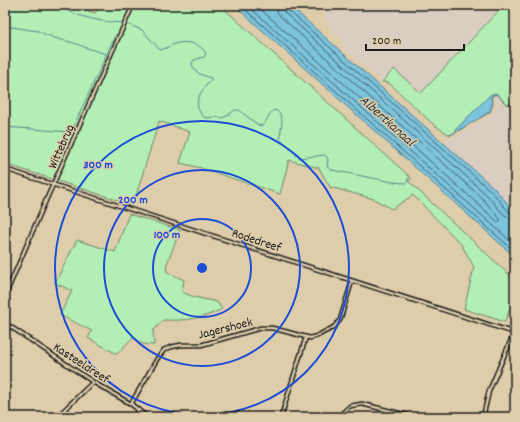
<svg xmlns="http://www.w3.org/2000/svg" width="520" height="422" font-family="Dekko,sans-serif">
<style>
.built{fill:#dacec2}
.green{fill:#b3efb4;stroke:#688668}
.water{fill:#7cc3dc;stroke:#56808f}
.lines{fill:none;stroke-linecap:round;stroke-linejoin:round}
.shore{stroke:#425f69;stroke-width:1}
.stream{stroke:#56808f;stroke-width:1}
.street-casing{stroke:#1c1c1c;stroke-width:5.5}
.street{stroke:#decdaa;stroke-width:2.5}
.ring{fill:none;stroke:#1d4ed8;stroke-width:2}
.labels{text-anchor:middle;stroke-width:3;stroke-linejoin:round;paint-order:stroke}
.street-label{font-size:13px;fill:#1c1c1c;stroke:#decdaa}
.water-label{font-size:14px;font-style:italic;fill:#2f3d42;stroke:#decdaa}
.centre{fill:#1d4ed8;stroke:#decdaa;stroke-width:2}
.ring-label{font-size:12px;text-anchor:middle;font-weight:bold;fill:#1d4ed8;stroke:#decdaa;stroke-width:3;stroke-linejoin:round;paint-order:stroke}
</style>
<rect width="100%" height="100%" fill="#decdaa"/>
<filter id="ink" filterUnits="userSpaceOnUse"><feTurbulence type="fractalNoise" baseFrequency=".025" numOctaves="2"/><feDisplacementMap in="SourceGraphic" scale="8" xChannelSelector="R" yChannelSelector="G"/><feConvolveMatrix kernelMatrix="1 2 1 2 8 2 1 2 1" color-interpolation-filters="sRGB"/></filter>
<g filter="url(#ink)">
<path class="built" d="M326,5H504L421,93L394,70L382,82L343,48L345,42L331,30L324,15L323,8Z
M494,96H496L504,106L515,107V212L444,144L450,135L454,138L494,113L496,105Z"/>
<path class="green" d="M5,5H72L80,9L95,13L103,5H132L125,20L128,21L135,5H220L410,177L407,180L515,280V300L513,299L505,322L464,309L474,267L461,244L413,195L392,209L374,199L330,187L319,168L289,160L280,194L201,168L180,163L190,132L159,121L133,205L5,164Z
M504,5H515V104H506L497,94H492L455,130L456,132L450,135L434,125L389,83L382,82L394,69L421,93Z
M129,214L180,230L166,266L167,272L184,280L182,292L194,297L217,302L222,309C204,319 183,321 163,320L153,331L154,345L143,344L133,337L117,354L88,338L92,331L60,315L72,291L55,283L77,240L115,252Z"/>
<path class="water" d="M234,5H289L495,189L515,212V257Z
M496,93L498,95H493L491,98L493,103L490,112L456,132L455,130L490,95Z"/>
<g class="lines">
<path class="shore" d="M240,5L515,252
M247,5L515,245
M256,5L498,222L500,221V219L484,200L281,17L277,12L276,5
M282,5L283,10L285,13L488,196C495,204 504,219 515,220
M287,5L288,10L492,192L509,212L515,215"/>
<path class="stream" d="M56,5C77,17 100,22 124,23
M127,24L142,30L160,50C167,49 171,44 178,43C188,41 202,44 206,54L204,57L194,60L192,63C193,73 202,75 211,78V80C200,92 190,105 205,118L216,117L222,118L227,116L235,110H239L258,125L262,126C268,121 268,114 274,110C287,114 280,129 280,139L299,158L325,155L328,159L327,167L332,170L392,182L406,183L412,178
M5,26L38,31L54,38L74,43L87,48L106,54
M498,95L506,104H515
M480,118C488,113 495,109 491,98L492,96
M5,127L71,132L116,34
M450,135L463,128"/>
<g class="street-casing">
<path id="street" d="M5,169L515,333
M5,296L43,207L133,5
M5,323L93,382L131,404L147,417
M5,330L8,325
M131,404L157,359L164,350L171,347L181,345H201L261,328H272L310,338L317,336L334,327L340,320L352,281
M57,417L93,382
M133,417L139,410
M281,417L306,337
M338,417L350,406L362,404L415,417
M483,417L489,391L514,333"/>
</g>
<use href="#street" class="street"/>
</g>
</g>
<g class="ring">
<circle cx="202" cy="268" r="49"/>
<circle cx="202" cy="268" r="98"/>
<circle cx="202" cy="268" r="147"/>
</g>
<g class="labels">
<g class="street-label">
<text transform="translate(60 146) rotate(-66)" y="5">Wittebrug</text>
<text transform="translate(257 239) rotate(18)" y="5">Rodedreef</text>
<text transform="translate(225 327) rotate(-14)" y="5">Jagershoek</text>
<text transform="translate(82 362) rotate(33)" y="5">Kasteeldreef</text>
</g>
<g class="water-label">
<text transform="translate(388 120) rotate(42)" y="5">Albertkanaal</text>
</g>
</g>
<circle cx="202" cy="268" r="6" class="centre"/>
<g class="ring-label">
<text x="98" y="168">300 m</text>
<text x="133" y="203">200 m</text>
<text x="167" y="238">100 m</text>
</g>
<rect width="520" height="422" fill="none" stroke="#decdaa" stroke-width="20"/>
<rect x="10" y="10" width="500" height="402" fill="none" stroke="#1c1c1c" stroke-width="1.5" filter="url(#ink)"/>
<path d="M366 44v6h98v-6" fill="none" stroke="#1c1c1c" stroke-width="2"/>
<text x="372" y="44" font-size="12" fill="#1c1c1c" stroke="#decdaa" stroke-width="3" paint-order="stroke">200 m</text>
</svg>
